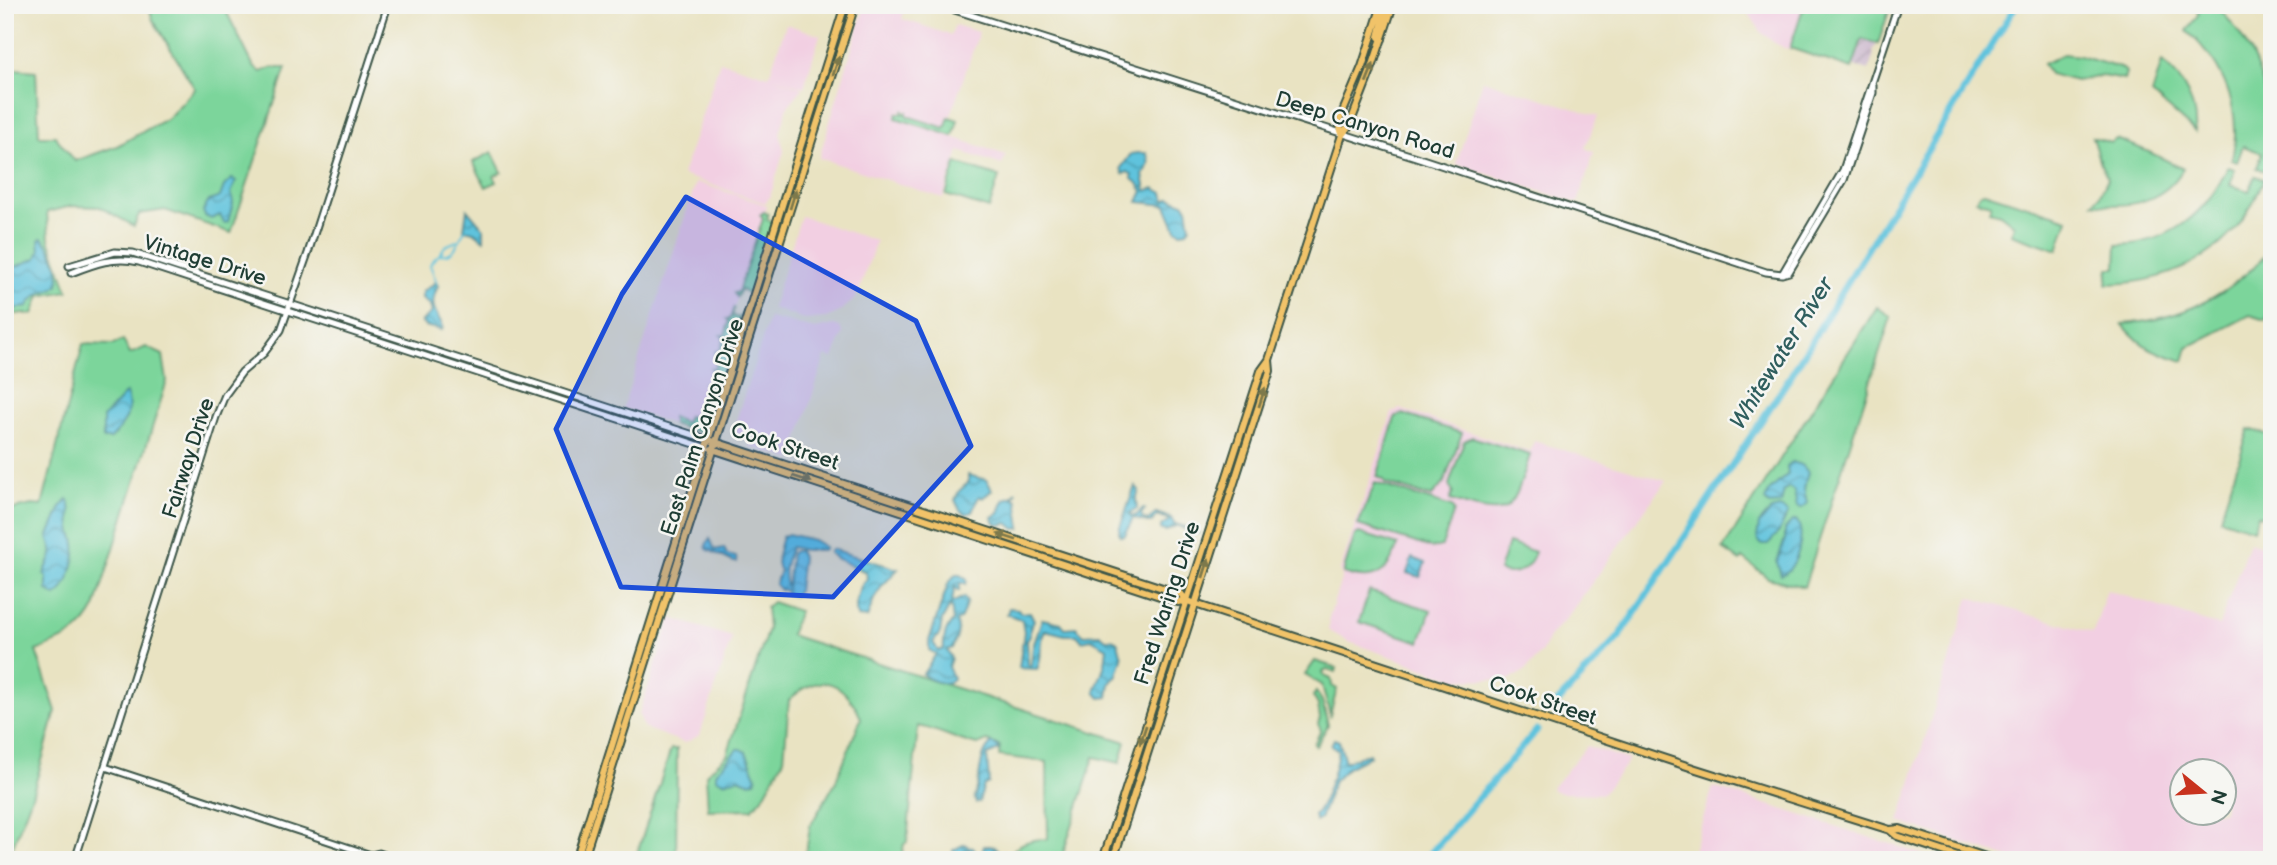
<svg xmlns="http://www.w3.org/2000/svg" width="2277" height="865" font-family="'Balsamiq Sans',sans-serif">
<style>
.built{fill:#f2cfe2;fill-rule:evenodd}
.industrial{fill:url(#industrial-furrows)}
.green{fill:#7bd59b;stroke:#4d8968;stroke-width:2}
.water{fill:url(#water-waves);stroke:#3f8088;stroke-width:2;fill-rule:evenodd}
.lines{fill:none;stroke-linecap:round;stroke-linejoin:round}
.stream{stroke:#5fc3dd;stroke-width:2}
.river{stroke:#5fc3dd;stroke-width:7}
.minor-casing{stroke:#3d5649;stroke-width:9}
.major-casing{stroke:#3d5649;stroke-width:10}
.minor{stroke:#fff;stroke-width:5}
.major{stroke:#f1c369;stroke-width:6}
.oneway{fill:#7d794c}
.marked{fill:#1d4ed8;fill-opacity:0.2;stroke:#1d4ed8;stroke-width:5;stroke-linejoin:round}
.labels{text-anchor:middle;stroke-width:5;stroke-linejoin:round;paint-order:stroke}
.street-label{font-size:21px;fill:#1f3d34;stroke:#f6f6f2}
.water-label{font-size:23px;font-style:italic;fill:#2f5e5e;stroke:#f6f6f2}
</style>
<defs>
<pattern id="industrial-furrows" width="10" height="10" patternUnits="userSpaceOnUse" patternTransform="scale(1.75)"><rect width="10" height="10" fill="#cfbdd0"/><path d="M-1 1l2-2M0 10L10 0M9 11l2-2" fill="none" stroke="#b1a3b3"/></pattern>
<pattern id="water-waves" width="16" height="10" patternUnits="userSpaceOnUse" patternTransform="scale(1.75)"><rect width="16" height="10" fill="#5fc3dd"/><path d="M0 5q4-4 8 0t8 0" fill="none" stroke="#4ea0b4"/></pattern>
</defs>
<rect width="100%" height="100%" fill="#f6f6f2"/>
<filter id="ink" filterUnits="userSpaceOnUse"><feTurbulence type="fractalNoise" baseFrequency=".0143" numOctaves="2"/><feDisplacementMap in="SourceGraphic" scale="14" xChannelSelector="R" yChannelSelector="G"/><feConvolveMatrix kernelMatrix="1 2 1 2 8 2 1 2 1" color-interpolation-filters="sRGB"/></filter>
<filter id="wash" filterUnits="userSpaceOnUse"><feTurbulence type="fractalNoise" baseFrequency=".00686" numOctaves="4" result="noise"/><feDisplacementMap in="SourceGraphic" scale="28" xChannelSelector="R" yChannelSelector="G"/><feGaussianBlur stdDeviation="1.57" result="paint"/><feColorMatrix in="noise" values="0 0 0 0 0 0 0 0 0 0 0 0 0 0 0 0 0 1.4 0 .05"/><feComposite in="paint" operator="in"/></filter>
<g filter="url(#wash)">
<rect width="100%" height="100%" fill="#e9e3c2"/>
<path class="built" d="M865,5L905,7L902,19L951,35L955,25L979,32L951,115L948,116L945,128L907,116L908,112L903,110L897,113L895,118L1006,155L1002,165L959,151L943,198L819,158Z
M1743,5H1804L1790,48L1786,49L1773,42L1762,33Z
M786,24L820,35L804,87L772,77L803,88L788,106L780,133L784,151L770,197L765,203L682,175L720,61L769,76Z
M1483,80L1598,116L1585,148L1594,152L1578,203L1456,164Z
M696,182L767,205L695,431L623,408Z
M801,216L876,241L859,291L854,300L838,313L826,318L806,320L772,308Z
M769,318L815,329L834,325L840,327L843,334L833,358L825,356L792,459L750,446L749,440L732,433Z
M1400,409L1530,452L1534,441L1666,481L1565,620L1551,634L1541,653L1525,671L1515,677L1508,680L1455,679L1349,642L1328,630L1330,623L1328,621L1342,576L1340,571L1392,413Z
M2249,542L2272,549V860H2014L1899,822L1969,597L2093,633L2107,590L2219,626ZM2182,770H2224V812H2182Z
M671,618L732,637L700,735L685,743L644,728L639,714Z
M1587,746L1629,760L1603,794L1560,793L1551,789Z
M1713,787L1940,860H1690Z"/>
<path class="industrial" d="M1862,39L1877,44L1872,52L1874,53L1869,70L1853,66Z"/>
<path class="green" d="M149,5H223L254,67L261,72L272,68H286L231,233L165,210L139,214L134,226L100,207L72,206L47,212L49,239L68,291L40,296L33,314H5V68L36,71L39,136H55L75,161L117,146L168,118L195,89L152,18Z
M1804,5H1891L1878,44L1862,39L1852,69L1790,48Z
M2197,5L2217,7C2261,50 2277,109 2266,171L2257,168L2262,153L2243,146L2237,162L2232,160C2243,110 2224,65 2187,31L2199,13L2194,9Z
M2063,54L2080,56L2123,69L2126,72L2124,80L2102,76L2076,81L2049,74L2043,64Z
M2162,62C2184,79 2197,104 2195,132L2152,94Z
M903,111L904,114L907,112V116L945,128L949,117L958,120L953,136L896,118L897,113L901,114Z
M2092,137L2111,143L2116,139C2140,147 2161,157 2183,169C2164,202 2128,209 2093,203L2100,195L2108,178L2100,163Z
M492,152L502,172L494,176L497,182L486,187L473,162Z
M956,163L999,177L989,209L946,195Z
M2228,167L2235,169L2230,185L2249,191L2255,176L2264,179C2238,248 2180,283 2107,284L2109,268H2116L2117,245C2169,244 2207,214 2228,167Z
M1984,192L2068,219L2058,250L2011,234L2014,225L2000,214L1989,211L1991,204L1976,200L1980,193Z
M764,212L768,214L767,220L773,221L749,294L741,289L737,297L734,293L738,292L763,219L760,215Z
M2272,248V304L2266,320L2250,315L2188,347L2184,361C2152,351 2144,349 2122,324C2183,320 2232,294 2272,248Z
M734,307L732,316L739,318L743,312L732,339V348L707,429L699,432L672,424V417L685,423L688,416L696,418L708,387L705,384L709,385L713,371L711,368L714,369L718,356L715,354L716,351H720L724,338L721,335H725L729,322L727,319H730Z
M1877,307L1891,317L1804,587L1768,578L1743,558L1740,561L1723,549Z
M123,340L130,354L146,347L163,355L167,381L95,608C81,635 63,640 36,651L56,711L32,796L13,846L12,860H5V511L32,505L42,506L83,344L113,345Z
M1402,414L1462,433L1444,483L1431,497L1385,483L1383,479L1377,477L1395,418Z
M2249,429L2272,436V519L2258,515L2253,529L2220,518Z
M1472,437L1530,455C1511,514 1512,520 1450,500L1453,492L1449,485L1464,441Z
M1375,483L1452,507L1454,511L1442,546L1432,548L1358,525Z
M1359,533L1398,545C1387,576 1373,583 1343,573L1355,535Z
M1508,543L1535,552C1529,569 1517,577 1499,571Z
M1369,591L1431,610L1420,642L1359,622Z
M772,602L799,611L790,635L1126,742L1120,763L1094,757L1061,860H1008C1013,843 1032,839 1048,839L1047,762L999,756L1000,746L987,741L978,745C957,741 940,730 918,726L907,842L904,844L901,860H805L810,826L835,783L861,718C844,681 821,670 789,700L784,759L762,799L752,809L708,810L706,774L727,755L768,629L766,607Z
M1315,661L1337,668L1336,672L1327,669L1323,672L1324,676L1331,679L1332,686L1337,689L1330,715L1322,685L1305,675Z
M1316,692L1322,701L1328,725L1316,746L1314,744L1321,730L1318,724L1320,718L1318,705L1313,696Z
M671,749H677L676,860H635Z"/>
<path class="water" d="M1138,153H1146C1151,162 1148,168 1143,175L1146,191L1154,188L1163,193L1165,201L1170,198L1184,203L1187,207L1190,227L1187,231L1181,232L1176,229L1166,205L1138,202L1143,191L1137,182L1132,179V175L1128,172L1123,174L1121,168L1131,154Z
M232,179L236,181L231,193L233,203L228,222L224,223L220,215L211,219L205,216L203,211L209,201L220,197L224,186Z
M467,209L484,229V240L474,232L464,230Z
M42,238C52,248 62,272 58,285C53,290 50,289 43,292C36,295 31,301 27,307L13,309L5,305V271L37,258L40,250L39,240Z
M436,282L438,286C429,304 434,310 443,326L442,330L425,326L421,322L432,312L430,306L422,298V292Z
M126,393C134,411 123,426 111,439H103V418Z
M1792,462L1802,465L1808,472L1804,489L1807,503L1802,508L1797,507L1794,491L1789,487L1784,490L1781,504L1769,505L1765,501L1768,492L1788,474L1787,466Z
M968,475L987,480L992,490L983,498L979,496L972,512L966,514L960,510L955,500L959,491L968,483Z
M1135,486L1139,490L1136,500L1137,509L1130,513L1131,516L1137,515L1143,508L1145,509L1141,514L1143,519L1149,520L1156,513L1171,518L1174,524C1180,525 1194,530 1199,533H1193L1177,525L1166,531L1161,530V526L1170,520L1158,515L1151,523L1133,518L1125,535L1121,536L1119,532L1120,527Z
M1017,491L1013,499H1017L1021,528L1015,529L1008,523L1000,525L995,523L992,517L999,513L1004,499L1012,497Z
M68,499C73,508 69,517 71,527C71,533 75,538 75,544C77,557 68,589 56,596L47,590V578L44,574C50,556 57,558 48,538L61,507Z
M1780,508L1788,513L1779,532L1768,544H1761L1757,538L1759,524L1771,510Z
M1796,520C1807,533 1797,570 1781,575L1777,562L1785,539V530L1791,522Z
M788,534L813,540L825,547L823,550H804L791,547C786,559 781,575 787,588L791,554L794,551H799L802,557L798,591L793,596L786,594L785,590H780L775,584L780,571C774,562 779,547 782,537Z
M710,539L715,550L724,548L727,555L736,557L737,562H733L707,549L706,545Z
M831,549L898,569L882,586L874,599L867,618L858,617C853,607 858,587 867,579L866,572L835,558L829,553Z
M1412,558L1425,563L1420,577L1407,573Z
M955,575H960L967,580L966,584L960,583L959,591L956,590L955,585L952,601L954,602L964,597L967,602L961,618L956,622C960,630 956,641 952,648L947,650L951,658L948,667L953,678L950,682C943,685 928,680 923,674L936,654L929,650V641L948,584ZM951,604L953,621C946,628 943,639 944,649L938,651L933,642L940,633L942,620Z
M1009,608L1018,609L1021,613L1030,612L1034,620L1030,628V635L1027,640L1028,665L1031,666L1033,647L1042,619L1061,623L1065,628L1076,627L1084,635L1100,634L1106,639H1112L1118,642L1122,658L1117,675L1110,683L1108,697L1100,698L1095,692L1105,664L1107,648L1091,639L1082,641L1077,635H1065L1045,630C1039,643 1043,657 1037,669L1019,668L1024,632L1022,620L1007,614Z
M1334,739L1339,741L1345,762L1369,753L1370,756L1347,768L1334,781L1320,819L1316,821L1314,816C1324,807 1337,764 1338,750L1331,745Z
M992,743L998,746L999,750L987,755L989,783L984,785L979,802L976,803L974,798C982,781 977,755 992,743Z
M737,749H741L746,752L757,778L755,781L748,782L738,778L723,782L716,778V773Z
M965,844L969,848L973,847L978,855L967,850L964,852L977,860L953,858V850Z
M984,846H993L997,849L998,860H980Z"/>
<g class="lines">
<path class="stream" d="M440,254C456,257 457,242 465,230
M437,283L430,265L432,261L440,254L445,246L457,241"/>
<path class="river" d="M1555,705L1619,637L1788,380L2016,5
M1425,860L1537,730"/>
</g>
</g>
<g filter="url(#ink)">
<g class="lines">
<g class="minor-casing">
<path id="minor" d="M939,5L1416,157L1766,272L1782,274
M69,266L115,252L133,253L709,440
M71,273C94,264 114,256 139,262L707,448
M1782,274L1843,170L1898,5
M1782,274L1789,272L1844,180L1873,93V85
M105,767L371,855L380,860
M371,855L379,853L400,860
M75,860L216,417L225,395L242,372L264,353L281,330L308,253L388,5"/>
</g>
<g class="major-casing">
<path id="major" d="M1382,39L1379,37L1387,5
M1342,135L1339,121L1362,67L1382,5
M709,440L1181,594L1186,600L1195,604L1696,769L1890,830L1897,836L1970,860
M712,449L1178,602L1186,600
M1890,830L1900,829L1995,860
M576,860L845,5
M583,860L855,5
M1103,860L1261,371L1269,360L1342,135L1350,124L1373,65L1393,5
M1113,860L1270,371L1269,360"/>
</g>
<use href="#minor" class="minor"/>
<use href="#major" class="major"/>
</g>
<defs><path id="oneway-solid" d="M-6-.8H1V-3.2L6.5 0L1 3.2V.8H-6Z" transform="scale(1.75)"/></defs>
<g class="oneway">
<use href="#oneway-solid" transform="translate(836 66) rotate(-72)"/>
<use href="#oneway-solid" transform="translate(1370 73) rotate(-68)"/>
<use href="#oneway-solid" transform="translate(793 199) rotate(-73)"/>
<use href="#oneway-solid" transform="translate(1262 397) rotate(-72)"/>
<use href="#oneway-solid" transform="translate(802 479) rotate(18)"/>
<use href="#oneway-solid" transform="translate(1007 537) rotate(-162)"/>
<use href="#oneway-solid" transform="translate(1206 568) rotate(-72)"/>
<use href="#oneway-solid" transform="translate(1143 735) rotate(108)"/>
</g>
</g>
<path class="marked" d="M686,197L916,321L971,446L833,597L621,587L556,429L622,294Z"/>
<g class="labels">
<g class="street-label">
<text transform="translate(1365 125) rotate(17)" y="7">Deep Canyon Road</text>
<text transform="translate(205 260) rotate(17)" y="7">Vintage Drive</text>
<text transform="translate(702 427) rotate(-72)" y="7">East Palm Canyon Drive</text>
<text transform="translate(785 446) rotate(18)" y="7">Cook Street</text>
<text transform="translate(188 458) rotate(-72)" y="7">Fairway Drive</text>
<text transform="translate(1167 603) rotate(-72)" y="7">Fred Waring Drive</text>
<text transform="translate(1543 700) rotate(19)" y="7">Cook Street</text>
</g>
<g class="water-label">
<text transform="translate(1781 353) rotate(-58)" y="8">Whitewater River</text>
</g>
</g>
<rect width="2277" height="865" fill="none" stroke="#f6f6f2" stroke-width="28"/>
<g transform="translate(2203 792) rotate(108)"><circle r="33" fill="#f6f6f2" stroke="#a0aca6" stroke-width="2"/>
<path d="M0-5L12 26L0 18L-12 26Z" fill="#c8321e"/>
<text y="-10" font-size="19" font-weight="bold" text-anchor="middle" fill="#1f3d34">N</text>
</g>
</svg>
